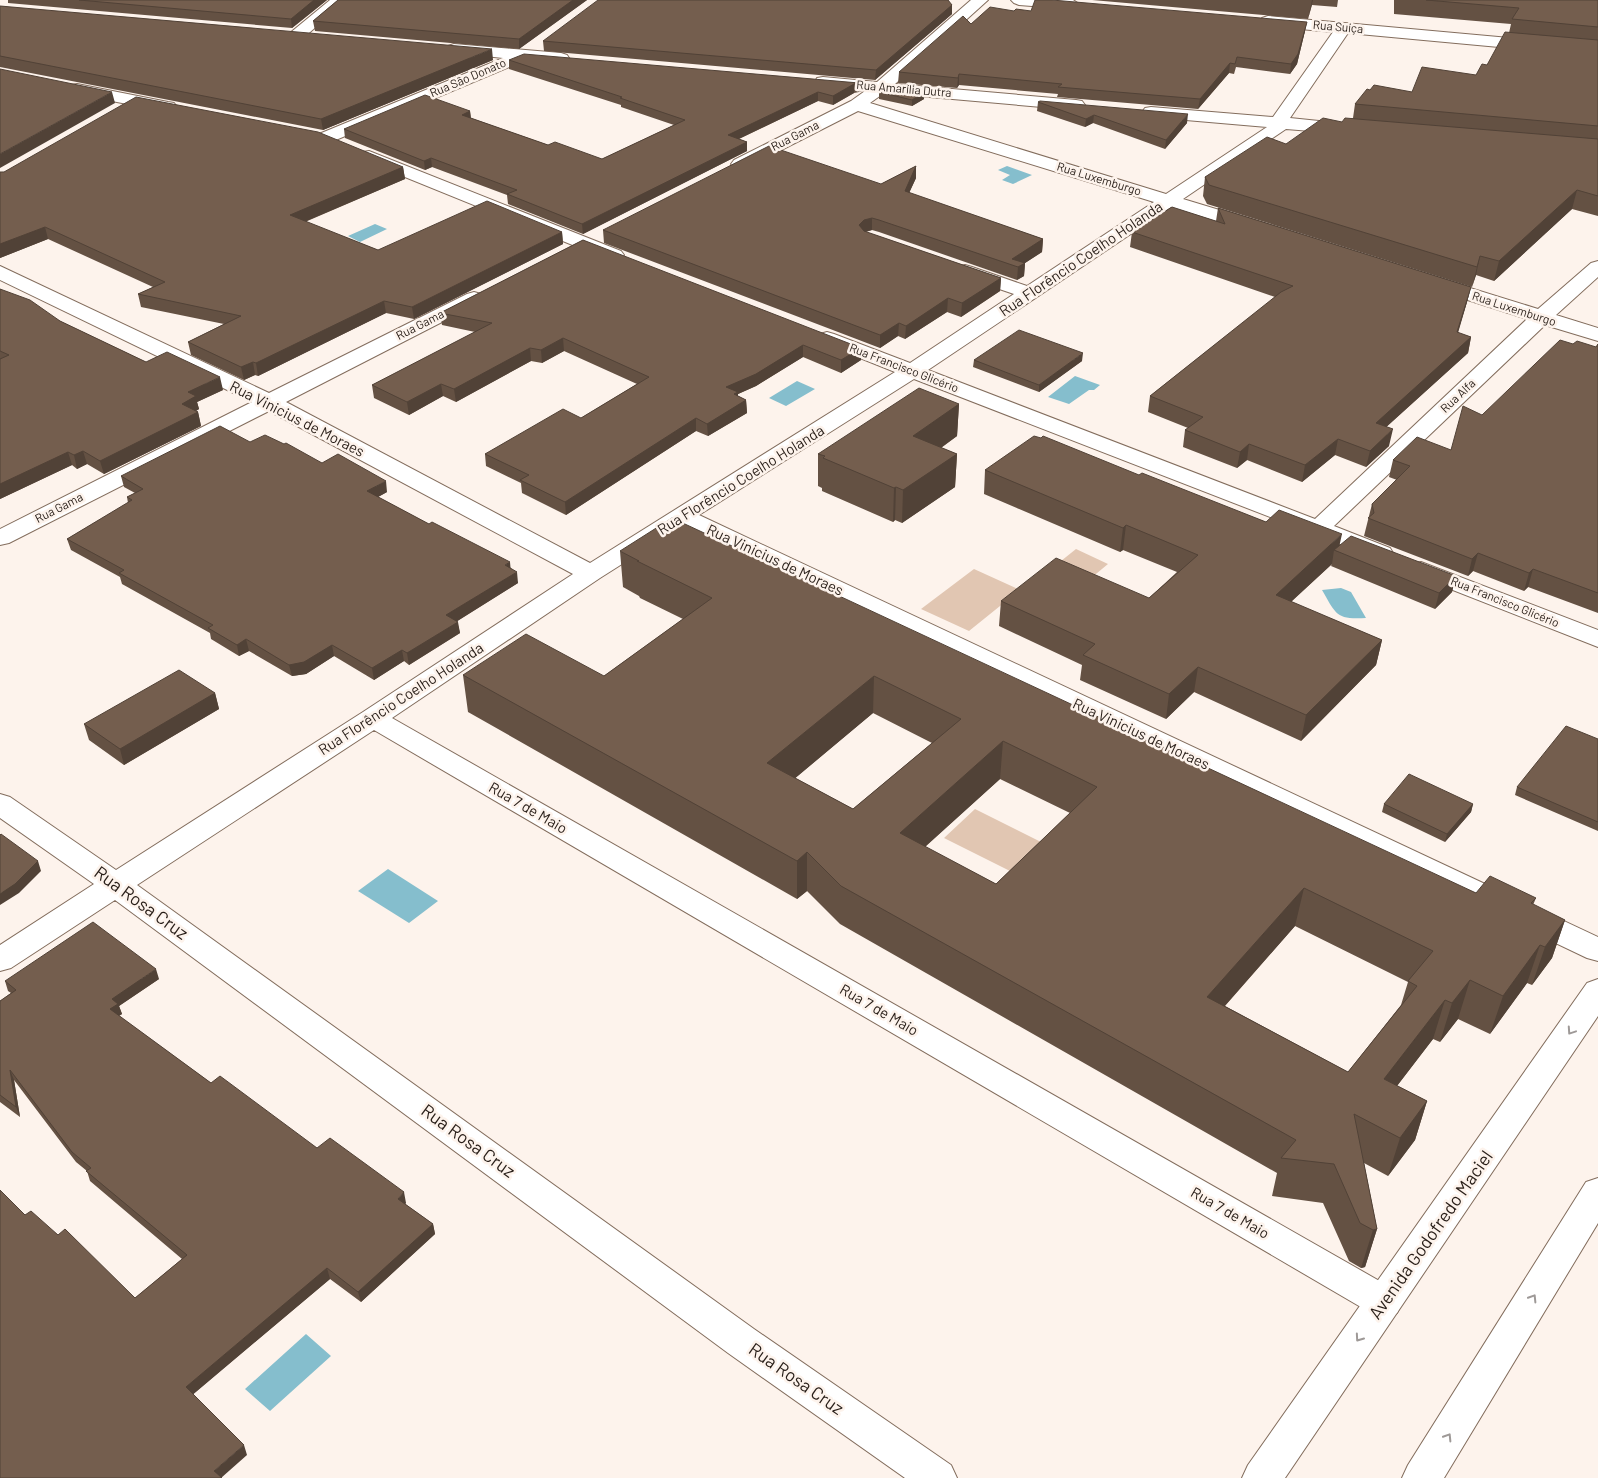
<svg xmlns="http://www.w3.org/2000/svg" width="1598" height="1478" font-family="Barlow,sans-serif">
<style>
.green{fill:#e1c6b2}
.water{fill:#85becd}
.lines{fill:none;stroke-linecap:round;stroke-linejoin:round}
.street-casing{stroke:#836d5d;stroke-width:2}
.primary-casing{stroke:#836d5d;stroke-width:2}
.street{fill:#fff;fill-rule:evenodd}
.primary{fill:#fff;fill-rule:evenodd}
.wall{fill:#645143;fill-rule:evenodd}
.shaded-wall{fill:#514237}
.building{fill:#745e4e;stroke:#514237;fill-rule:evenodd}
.oneway{stroke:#9e9997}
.labels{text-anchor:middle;stroke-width:5;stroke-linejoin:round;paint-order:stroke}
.far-street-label{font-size:12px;fill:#271d17;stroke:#fdf3ec}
.street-label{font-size:15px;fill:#271d17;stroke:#fdf3ec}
.near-street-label{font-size:18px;fill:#271d17;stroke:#fdf3ec}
</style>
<rect width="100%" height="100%" fill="#fdf3ec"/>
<path class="green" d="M1076,549L1108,564L1079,588L1046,573Z
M974,569L1020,590L969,631L921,609Z
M975,809L1055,849L1026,879L944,838Z"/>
<path class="water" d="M1007,166L1032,175L1013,184L1002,180L1010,175L998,170Z
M375,224L387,229L360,242L348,236Z
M1075,376L1100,385L1094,390H1089L1069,404L1048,397Z
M797,381L815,389L786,406L769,398Z
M1341,588L1351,592L1366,618C1336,620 1336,614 1322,590Z
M388,869L438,901L409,923L358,891Z
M306,1334L331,1356L270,1411L245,1389Z"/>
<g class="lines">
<g class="street-casing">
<path id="street" d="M330,0H347L302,39H290L288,36L290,33Z
M971,0H988L895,84L1076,100L1082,101L1085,105L1082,109L1076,110L884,93L870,103L1166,194L1267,127L1151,117L1145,116L1142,112L1145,108L1151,107L1273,117L1333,32L1268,26L1262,24L1260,21L1262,18L1268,16L1598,46V56L1348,33L1290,118L1348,124L1354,125L1357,129L1354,133L1348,134L1286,129L1183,199L1259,222L1262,226L1259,230L1252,232L1245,230L1171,207L928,370L1315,519L1527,319L1427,287L1424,283L1427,279L1434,277L1441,279L1538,309L1591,263L1598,261V277L1556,315L1598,328V341L1545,325L1334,526L1390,548L1393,553L1390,558L1381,560L914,379L699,515L1598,937V961L1587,958L682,526L600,578L392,718L1397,1291L1402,1302L1397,1313L1384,1318L1371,1313L374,730L137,885L754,1329L951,1465L957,1478H905L728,1353L115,900L11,968L0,971V945L94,884L0,818V794L10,797L116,870L363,712L573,574L269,411L9,543L0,545V529L252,402L0,280V266L269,393L467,294L474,292L481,294L484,298L481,302L286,402L590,563L895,372L820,342L817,338L820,334L827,332L834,334L910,363L1014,294L958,275L955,271L958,267L965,265L972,267L1027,286L1154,202L858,111L746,168L740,169L734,168L731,164L734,160L851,101L865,91L817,86L815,82L817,78L823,77L877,82Z
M1011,0H1073L1079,4L1076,7L1071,9L1019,5L1014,3Z
M454,44L561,53L567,55L569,58L567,61L561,63L526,60L331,142L325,143L319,142L316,138L319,134L503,58L448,52L446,49L448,46Z
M77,84L168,102L174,103L177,107L174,111L168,112L71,93L69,89L71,85Z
M369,151L621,251L624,255L621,259L614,261L607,259L363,160L360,156L363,152Z
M1421,562L1598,630V647L1412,574L1409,569L1412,564Z"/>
</g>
<g class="primary-casing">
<path id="primary" d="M1598,979V1016L1285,1478H1242L1248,1465L1587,983Z
M1598,1178V1223L1444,1478H1402L1408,1465L1586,1182Z"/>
</g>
<use href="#street" class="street"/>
<use href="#primary" class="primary"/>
</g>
<path class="wall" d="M8,0H327L292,28L8,3Z
M338,0H587L519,49L315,31L313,21Z
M1092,0H1338L1337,7L1312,5L1308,19Z
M1394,0H1598V216L1572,209L1494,281L1476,275L1472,287L1207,204L1203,196L1205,177L1286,144L1353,118L1355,104L1370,90L1412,92L1476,75L1487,65L1509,33L1511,24L1394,14Z
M952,5V14L875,80L544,51L543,41Z
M0,6L493,60L323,130L0,67Z
M1014,11H1031L1305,31L1297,64L1290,74L1236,67L1234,74L1229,73L1198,109L1057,97L1058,94L959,85L957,88L898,83L899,72L971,24Z
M509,60L859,83V92L854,93L833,105L818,101L739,139L747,142V151L583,234L508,204L507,195L432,167L425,170L345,138L344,129L470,111L471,118L548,145L602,159L674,125L621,107V105L509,69Z
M879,92L924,99L912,106L879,99Z
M1038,102L1187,123L1165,149L1093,123L1085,127L1037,111Z
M916,166V178L909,193L1043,239L1042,252L1025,263L1024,276L1017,280L879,232L872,230L866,232L1001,278L1000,291L961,317L947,312L905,339L898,336L880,348L604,243L603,230L881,184Z
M403,167L405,179L305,222L378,250L562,232L563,244L414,319L386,313L258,376L255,375L244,380L191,355L188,342L224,324L141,307L138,294L153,287L48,239L0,258V172Z
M1218,208L1471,287L1467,302L1458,333L1471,337L1468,353L1386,427L1389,446L1366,467L1335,455L1302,482L1247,460L1237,468L1183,447L1185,430L1188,428L1148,412L1150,396L1275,297L1130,247L1132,232L1216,221Z
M583,240L861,360L841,373L803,357L756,386L738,394V396L746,400L747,413L708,436L696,431L566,515L522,493L521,483L486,466L485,454L581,418L637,384L564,351L542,363L531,361L456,402L443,396L409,415L374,398L372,385L475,332L442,325L440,313Z
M0,289L60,321L146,362L223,390L197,402L199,409L196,411L198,412L201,426L104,474L87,464L77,469L72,465L0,499Z
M1573,344L1596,347L1598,344V613L1528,587L1524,591L1473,571L1468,576L1364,536L1372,504L1397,480L1389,477L1393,460L1451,450L1482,415Z
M974,360L1082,361L1039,392L973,367Z
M959,404L957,436L941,448L957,454L955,487L902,523L895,520L893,522L822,491V488L818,486V454Z
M250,442L322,463L387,492L378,497L511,568L518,583L457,621L460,633L409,665L404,661L374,680L334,656L306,674L292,676L249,651L239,656L211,639L210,633L122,584L120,577L71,550L67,539L128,503L127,497L135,493L124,487L121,476Z
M985,470L1139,475L1266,522L1339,546L1456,576L1452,592L1435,609L1331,566L1332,564L1291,602L1382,640L1376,665L1301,741L1194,692L1166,719L1080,680L1082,665L999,626L1001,601L1149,598L1177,572L1123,550L1120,552L984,494Z
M620,551L1476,893L1536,898L1533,905L1565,920L1552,958L1532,985L1527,983L1490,1034L1458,1019L1440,1042L1433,1039L1397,1086L1427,1101L1415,1140L1388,1176L1364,1163L1377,1229L1365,1267L1361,1268L1349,1261L1323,1203L1272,1196L1277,1173L840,924L807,891L797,899L468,712L463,675L604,676L683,619L640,598L639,596L623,587ZM873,713L932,743L853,809L795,778ZM1000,779L1070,813L996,884L925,847ZM1295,926L1408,982L1401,1005L1348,1072L1225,1006Z
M215,693L219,709L124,765L89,740L84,724Z
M1598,739V831L1515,795L1517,787Z
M1384,804H1473L1471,812L1445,842L1382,812Z
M159,979L119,1006L122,1014L119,1016L211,1083L406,1203L405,1204L433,1224L435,1234L361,1302L330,1279L193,1394L247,1455L25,1215L58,1235L135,1298L182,1259L90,1181L87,1171L76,1162L14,1080L20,1117L0,1102V1001L11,993L8,991L5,981Z"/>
<path class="shaded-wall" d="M314,0H327L292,28L291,19Z
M573,0H587L519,49V39Z
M1312,0H1313L1308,19Z
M952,5V14L875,80L876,70Z
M1307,22L1305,31L1297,64L1290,74L1291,64Z
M492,49L493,60L323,130L321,119Z
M1230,63L1229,73L1198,109L1200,99Z
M959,74V85L957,88L958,78Z
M854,84V93L833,105V96Z
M112,92L115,103L0,168V154Z
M818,92V101L728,144V135Z
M924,92V99L912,106V100Z
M470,111L471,121L462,115Z
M1188,114L1187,123L1165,149L1166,140Z
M1094,115L1093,123L1085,127L1086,119Z
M747,142V151L583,234L582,224Z
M431,158L432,167L425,170L424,161Z
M916,166V178L904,204L905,191Z
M403,167L405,179L292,227L290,215Z
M1577,190L1572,209L1494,281L1499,261Z
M872,218V230L863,232L859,225L864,220Z
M45,227L48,239L0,258V244Z
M562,232L563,244L414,319L412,307Z
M1043,239L1042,252L1025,263L1024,276L1017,280L1018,267L1012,259Z
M1480,256L1476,275L1472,287L1477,267Z
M1001,278L1000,291L961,317L962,303Z
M1471,287L1467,302L1453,348L1457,332Z
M948,298L947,312L905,339L906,326Z
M384,301L386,313L258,376L256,363Z
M899,323L898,336L880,348V335Z
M1471,337L1468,353L1372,440L1376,423Z
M563,338L564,351L542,363L541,350Z
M803,345V357L756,386L738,394V405L746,400L747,413L708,436L707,424L726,387Z
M530,348L531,361L456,402L454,389Z
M861,348V360L841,373V360Z
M1083,353L1082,361L1039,392V385Z
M253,362L255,375L244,380L241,367Z
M220,377L223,390L197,402L199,409L185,417L182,404L188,392Z
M441,384L443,396L409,415L407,402Z
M959,404L957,436L911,469L913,436Z
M198,412L201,426L104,474L100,461Z
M696,418V431L566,515L565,502Z
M1393,429L1389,446L1366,467L1370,451Z
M1338,439L1335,455L1302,482L1305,465Z
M1249,444L1247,460L1237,468L1240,452Z
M83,451L87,464L77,469L74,455Z
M68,452L72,465L0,499V484Z
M957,454L955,487L902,523L903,490Z
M386,481L387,492L369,502L367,491Z
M896,487L895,520L893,522L894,488Z
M1126,525L1123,550L1120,552L1123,528Z
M1342,534L1338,552L1334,550L1332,564L1271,620L1276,595Z
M1478,553L1473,571L1468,576L1472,559Z
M510,562L511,573L505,565Z
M1533,569L1528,587L1524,591L1529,573Z
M517,572L518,583L448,627L446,615Z
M1456,576L1452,592L1435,609L1439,593Z
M458,622L460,633L409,665L407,653Z
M246,639L249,651L239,656L237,645Z
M1382,640L1376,665L1301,741L1306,715Z
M332,645L334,656L306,674L292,676L289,665Z
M402,650L404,661L374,680L372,668Z
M1198,667L1194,692L1166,719L1169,694Z
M874,676L873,713L768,801L767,763Z
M215,693L219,709L124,765L120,749Z
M1003,741L1000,779L898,871L900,833Z
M1473,804L1471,812L1445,842L1447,834Z
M807,852V891L797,899V861Z
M38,861L41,871L19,893L0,905V894Z
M1304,888L1295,926L1199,1035L1207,997Z
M1565,920L1552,958L1532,985L1545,947Z
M1540,945L1527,983L1490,1034L1503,996Z
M156,969L159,979L119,1006L122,1014L113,1019L110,1009L112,999Z
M1470,980L1458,1019L1440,1042L1452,1003Z
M1445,1000L1433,1039L1373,1117L1384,1079Z
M10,1070L14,1080L20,1117L16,1107Z
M1427,1101L1415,1140L1388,1176L1400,1138Z
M404,1192L406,1203L400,1209L398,1199Z
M433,1224L435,1234L361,1302L358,1292Z
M1377,1229L1365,1267L1361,1268L1373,1230Z
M327,1268L330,1279L190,1397L186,1387Z
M244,1445L247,1455L221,1478L214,1471Z"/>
<path class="building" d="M79,0H314L291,19Z
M338,0H573L519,39L313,21Z
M598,0H948L952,5L876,70L543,41Z
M1035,0H1052L1307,22L1298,54L1291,64L1237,57L1235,64L1230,63L1200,99L1058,87L1062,84L959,74L958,78L899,72L963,16L971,24L990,7L1014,11L1016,9L1031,11Z
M1426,0H1598V27L1512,19L1519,8Z
M0,6L492,49L321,119L0,56Z
M1505,32L1598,40V126L1355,104L1367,89L1370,90L1374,85L1412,92L1422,67L1476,75L1482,64L1487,65Z
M524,54L859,83L854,84L833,96L818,92L728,135L747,142L582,224L507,194L517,190L431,158L424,161L344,129L425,95L470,111L462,115L548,145L555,142L602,159L685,120L620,98L622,97L509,60Z
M0,69L112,92L0,154Z
M885,89L924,92L912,100L879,92Z
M136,97L318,132L403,167L290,215L378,250L487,201L562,232L412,307L384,301L256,363L253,362L241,367L188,342L241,316L138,294L165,282L45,227L0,244V172H4Z
M1040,101L1188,114L1166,140L1094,115L1086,119L1038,102Z
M1323,118L1342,122L1345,118L1598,139V196L1577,190L1499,261L1480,256L1477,267L1209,185L1205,177L1267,137L1286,144Z
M769,146L881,184L916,166L905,191L1043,239L1012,259L1025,263L1018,267L879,220L872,218L864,220L859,225L864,231L1001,278L962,303L948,298L906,326L899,323L880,335L603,230Z
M1172,207L1225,224L1218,208L1471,287L1457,332L1471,337L1376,423L1393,429L1370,451L1338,439L1305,465L1249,444L1240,452L1185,430L1203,417L1150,396L1281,292L1293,286L1132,232Z
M583,240L861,348L841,360L803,345L756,374L726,387L738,392L734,394L746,400L707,424L696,418L565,502L520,480L529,475L485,454L563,409L581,418L649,377L563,338L541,350L530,348L454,389L441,384L407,402L372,385L492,323L440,313Z
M0,289L30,300L60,321L146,362L167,352L220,377L188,392L196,396L182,404L198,412L100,461L83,451L74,455L68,452L0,484V359L9,355L0,351Z
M1019,330L1083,353L1039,385L974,360Z
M1560,340L1573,344L1577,341L1596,347L1598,344V593L1533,569L1529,573L1478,553L1472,559L1368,518L1374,513L1372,504L1410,466L1393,460L1417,437L1451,450L1463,406L1482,415Z
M919,388L959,404L913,436L957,454L903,490L896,487L894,488L823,458L825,456L818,454Z
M220,426L250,442L265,435L284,444L286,443L322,463L338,454L386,481L367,491L429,524L432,522L510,562L505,565L517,572L446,615L458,622L407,653L402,650L372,668L332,645L304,662L289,665L246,639L237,645L208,628L213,625L119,573L124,570L67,539L132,500L127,497L143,489L121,476Z
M1034,436L1041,438L1043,436L1139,475L1142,473L1266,522L1279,510L1342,534L1276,595L1382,640L1306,715L1198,667L1169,694L1083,655L1095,644L1001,601L1056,558L1149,598L1198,555L1126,525L1123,528L985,470Z
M672,518L1476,893L1490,876L1536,898L1531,903L1565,920L1545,947L1540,945L1503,996L1470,980L1452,1003L1445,1000L1384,1079L1427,1101L1400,1138L1354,1114L1377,1229L1373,1230L1360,1223L1334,1164L1281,1158L1296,1140L841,886L807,852L797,861L463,675L526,634L604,676L712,598L637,561H639L620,551ZM874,676L961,719L853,809L767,763ZM1003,741L1097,787L996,884L900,833ZM1304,888L1433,951L1408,981L1417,986L1348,1072L1207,997Z
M1351,536L1456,576L1439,593L1334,550Z
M179,670L215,693L120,749L84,724Z
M1566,726L1598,739V822L1517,787Z
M1409,774L1473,804L1447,834L1384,804Z
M1,834L38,861L15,884L0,894V835Z
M93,922L156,969L112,999L118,1004L110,1009L211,1083L220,1076L317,1148L330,1138L404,1192L398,1199L433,1224L358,1292L327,1268L186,1387L244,1445L214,1471L222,1478H0V1190L25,1215L31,1211L58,1235L65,1229L135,1298L187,1255L86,1171L91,1168L72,1152L10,1070L16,1107L0,1095V1001L16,990L5,981Z"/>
<defs><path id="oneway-chevron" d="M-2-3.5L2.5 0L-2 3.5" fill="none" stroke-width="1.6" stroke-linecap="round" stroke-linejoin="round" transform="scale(1.25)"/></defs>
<g class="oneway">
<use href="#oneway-chevron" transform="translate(1571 1031) rotate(124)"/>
<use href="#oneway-chevron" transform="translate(1533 1298) rotate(-58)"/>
<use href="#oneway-chevron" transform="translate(1359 1338) rotate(125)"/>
<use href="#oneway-chevron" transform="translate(1448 1437) rotate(-58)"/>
</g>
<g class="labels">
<g class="far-street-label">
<text transform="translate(1338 27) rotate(5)" y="4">Rua Suíça</text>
<text transform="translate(468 78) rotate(-23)" y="4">Rua São Donato</text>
<text transform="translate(904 89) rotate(5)" y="4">Rua Amarília Dutra</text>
<text transform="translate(795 136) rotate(-27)" y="4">Rua Gama</text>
<text transform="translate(1099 179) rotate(17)" y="4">Rua Luxemburgo</text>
<text transform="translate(1514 309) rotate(18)" y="4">Rua Luxemburgo</text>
<text transform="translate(420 325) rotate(-27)" y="4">Rua Gama</text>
<text transform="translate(904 368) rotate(21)" y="4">Rua Francisco Glicério</text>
<text transform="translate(1458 396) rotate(-43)" y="4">Rua Alfa</text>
<text transform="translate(59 508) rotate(-27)" y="4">Rua Gama</text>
<text transform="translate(1505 602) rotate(22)" y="4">Rua Francisco Glicério</text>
</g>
<g class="street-label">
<text transform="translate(1081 259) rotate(-34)" y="5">Rua Florêncio Coelho Holanda</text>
<text transform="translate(297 419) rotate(27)" y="5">Rua Vinicius de Moraes</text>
<text transform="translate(741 480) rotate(-32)" y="5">Rua Florêncio Coelho Holanda</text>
<text transform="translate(775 560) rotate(25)" y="5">Rua Vinicius de Moraes</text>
<text transform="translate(401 699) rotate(-33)" y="5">Rua Florêncio Coelho Holanda</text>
<text transform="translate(1141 734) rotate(25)" y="5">Rua Vinicius de Moraes</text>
<text transform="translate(528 808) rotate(30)" y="5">Rua 7 de Maio</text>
<text transform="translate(879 1010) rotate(30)" y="5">Rua 7 de Maio</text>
<text transform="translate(1230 1213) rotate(30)" y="5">Rua 7 de Maio</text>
</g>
<g class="near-street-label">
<text transform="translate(141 903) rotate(36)" y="6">Rua Rosa Cruz</text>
<text transform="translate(468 1141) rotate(36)" y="6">Rua Rosa Cruz</text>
<text transform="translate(1431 1235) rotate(-55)" y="6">Avenida Godofredo Maciel</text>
<text transform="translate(796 1379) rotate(35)" y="6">Rua Rosa Cruz</text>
</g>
</g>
</svg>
